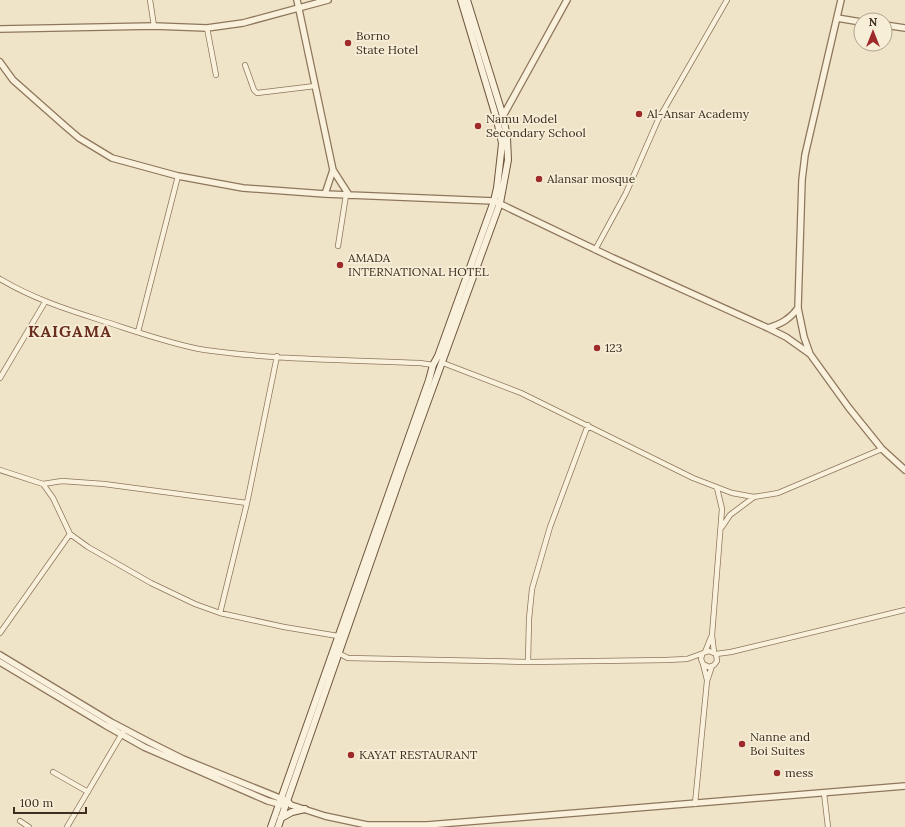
<svg xmlns="http://www.w3.org/2000/svg" width="905" height="827" font-family="Lora,serif">
<style>
.lines{fill:none;stroke-linecap:round;stroke-linejoin:round}
.minor-casing{stroke:#8d765c;stroke-width:6}
.tertiary-casing{stroke:#8d765c;stroke-width:8}
.secondary-casing{stroke:#6f573f;stroke-width:8}
.minor{stroke:#faf1dc;stroke-width:4.5}
.tertiary{stroke:#faf1dc;stroke-width:5.5}
.secondary{stroke:#faf1dc;stroke-width:6}
.poi-dot{fill:#9e2a2b;stroke:#f7eed8;stroke-width:1.5}
.labels{text-anchor:middle;stroke-width:3.5;stroke-linejoin:round;paint-order:stroke}
.poi-label{font-size:12px;fill:#3d2e20;stroke:#f7eed8;text-anchor:start}
.district-label{font-size:16px;font-weight:bold;letter-spacing:1px;fill:#6b2e1e;stroke:#f7eed8}
</style>
<rect width="100%" height="100%" fill="#f0e4c8"/>
<g class="lines">
<g class="minor-casing">
<path id="minor" d="M150,0L154,26
M207,28L216,75
M245,65L254,90L257,93L315,86
M338,246L346,195
M595,250L626,193L658,120L727,0
M0,279C32,298 65,309 100,320C135,331 170,344 205,350C276,360 349,360 420,363L433,365
M138,332L178,176
M443,363L521,393L693,478L732,493L754,497L778,493L882,449
M0,378L45,302
M0,470L43,484L53,498L70,534L88,547L151,583L195,604L220,613L284,627L338,636
M43,484L62,481L104,484L247,503
M722,527L730,515L754,497
M220,613L247,503L277,356
M0,633L70,534
M705,652L711,637
M714,652L712,635L722,509L717,488
M338,653L348,658L528,662L666,660L687,659L709,651L716,654L717,661L714,665L709,667L703,664L701,659L702,655
M716,654L731,652L905,610
M528,662L529,619L532,589L550,527L588,425
M703,664L707,680
M53,772L88,792
M824,793L828,827
M695,804L707,681L712,666
M20,821L29,827
M67,827L123,732"/>
</g>
<g class="tertiary-casing">
<path id="tertiary" d="M297,0L333,170L349,195
M841,0L805,155L802,180L798,308L804,337L810,354L849,408L882,449L905,470
M837,18L861,22
M885,25L905,28
M0,29L154,26L207,28L243,23L328,0
M0,62L13,80L65,126L79,138L112,158L178,176L243,188L325,194L494,201L613,258L768,328L786,337L810,354
M503,116L567,0
M325,194L333,170
M768,328C781,324 790,319 798,308
M0,655L111,722L149,742L183,759L287,801L291,805L325,816L367,825H427L905,786
M0,662L105,725L144,747L268,801L283,805"/>
</g>
<g class="secondary-casing">
<path id="secondary" d="M281,818L292,812L305,809
M271,827L429,380L433,365L438,356L494,201L497,188L501,153L502,143L497,120L461,0
M278,827L402,472L500,203L508,160L507,138L503,116L467,0"/>
</g>
<use href="#minor" class="minor"/>
<use href="#tertiary" class="tertiary"/>
<use href="#secondary" class="secondary"/>
</g>
<g class="poi-dot">
<circle cx="348" cy="43" r="4"/>
<circle cx="639" cy="114" r="4"/>
<circle cx="478" cy="126" r="4"/>
<circle cx="539" cy="179" r="4"/>
<circle cx="340" cy="265" r="4"/>
<circle cx="597" cy="348" r="4"/>
<circle cx="742" cy="744" r="4"/>
<circle cx="351" cy="755" r="4"/>
<circle cx="777" cy="773" r="4"/>
</g>
<g class="labels">
<g class="poi-label">
<text x="356" y="40">Borno<tspan x="356" dy="14">State Hotel</tspan></text>
<text x="647" y="118">Al-Ansar Academy</text>
<text x="486" y="123">Namu Model<tspan x="486" dy="14">Secondary School</tspan></text>
<text x="547" y="183">Alansar mosque</text>
<text x="348" y="262">AMADA<tspan x="348" dy="14">INTERNATIONAL HOTEL</tspan></text>
<text x="605" y="352">123</text>
<text x="750" y="741">Nanne and<tspan x="750" dy="14">Boi Suites</tspan></text>
<text x="359" y="759">KAYAT RESTAURANT</text>
<text x="785" y="777">mess</text>
</g>
<g class="district-label">
<text x="70" y="337">KAIGAMA</text>
</g>
</g>
<g transform="translate(873 32)"><circle r="19" fill="#f7eed8" stroke="#ada18e"/>
<path d="M0-3L7 15L0 10L-7 15Z" fill="#9e2a2b"/>
<text y="-6" font-size="11" font-weight="bold" text-anchor="middle" fill="#3d2e20">N</text>
</g>
<path d="M14 807v6h72v-6" fill="none" stroke="#3d2e20" stroke-width="2"/>
<text x="20" y="807" font-size="12" fill="#3d2e20" stroke="#f7eed8" stroke-width="3" paint-order="stroke">100 m</text>
</svg>
